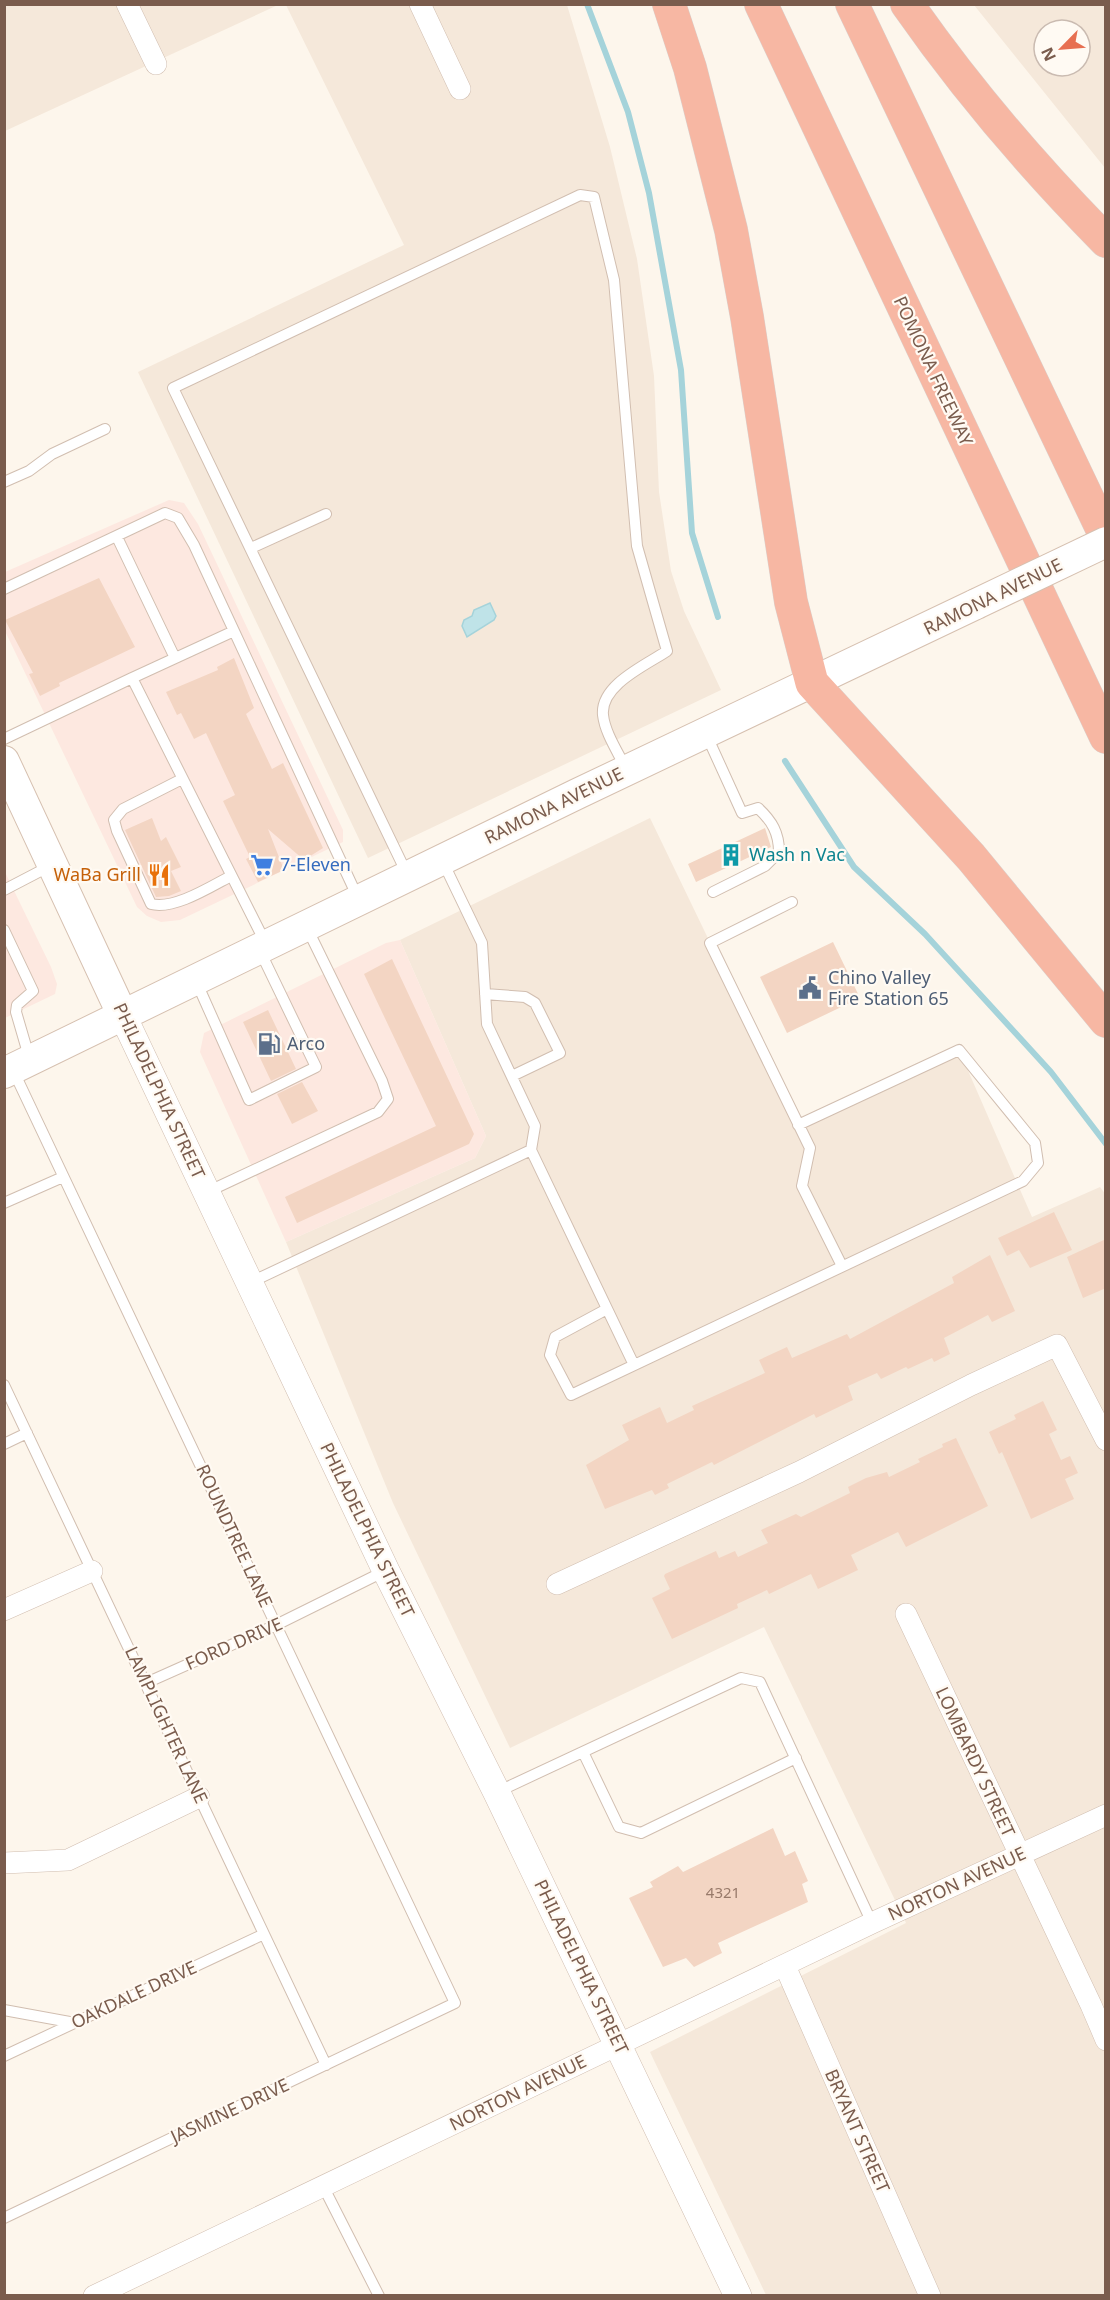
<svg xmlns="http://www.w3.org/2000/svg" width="1110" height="2300" font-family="'Noto Sans',sans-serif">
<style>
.residential{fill:#f5e8da;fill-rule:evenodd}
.commercial{fill:#fde8e0}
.water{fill:#bfe3e8;stroke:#a5d3da;stroke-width:1.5}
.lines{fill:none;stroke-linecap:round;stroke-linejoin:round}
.stream{stroke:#a5d3da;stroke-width:6}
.building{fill:#f3d5c3}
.service-casing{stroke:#d1beb0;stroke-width:12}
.minor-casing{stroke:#d1beb0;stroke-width:22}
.tertiary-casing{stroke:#d1beb0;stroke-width:28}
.secondary-casing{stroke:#d6c0b0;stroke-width:32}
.motorway-casing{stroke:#dad1cd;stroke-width:34}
.service{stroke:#fff;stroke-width:10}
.minor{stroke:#fff;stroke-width:21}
.tertiary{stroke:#fff;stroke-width:27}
.secondary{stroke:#fff;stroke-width:30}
.motorway{stroke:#f7b7a3;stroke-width:33}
.secondary-bridge-casing{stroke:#d6c0b0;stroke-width:32;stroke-linecap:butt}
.secondary-bridge{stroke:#fff;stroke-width:30}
.labels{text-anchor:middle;stroke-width:4.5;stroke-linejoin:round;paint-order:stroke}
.number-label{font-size:15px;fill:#987a6a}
.street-label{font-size:18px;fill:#7a5c4d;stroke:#fffaf3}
.culture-label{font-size:18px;fill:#0d838f;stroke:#fffaf3;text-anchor:start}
.shop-label{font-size:18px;fill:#366cbe;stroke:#fffaf3;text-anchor:start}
.food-label{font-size:18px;fill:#c56008;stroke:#fffaf3;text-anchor:end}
.service-label{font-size:18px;fill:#4e5e75;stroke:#fffaf3;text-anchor:start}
</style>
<rect width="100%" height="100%" fill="#fdf6ec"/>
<path class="residential" d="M5,4L278,5L5,131Z
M286,5H567L610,147L637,259L654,376L659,492L671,571L684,611L721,690L368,858L138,372L404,245Z
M974,5H1105V168ZM1044,30H1080V66H1044Z
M650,818L798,1125L959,1050L1032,1217L1100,1187L1106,1195L1105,2295H766L650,2052L906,1923L764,1627L510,1748L393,1503L286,1242L475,1158L486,1136L400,940Z"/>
<path class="commercial" d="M169,500L184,503L198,524L343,830V842L180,920L161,922L147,916L137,907L5,631V572Z
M4,870L51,967L57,984L55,994L5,1018Z
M400,940L486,1136L475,1158L286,1242L200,1052L204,1033L386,943Z"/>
<path class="water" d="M490,603L496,616L494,620L467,637L462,626L464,620L472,616L474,610Z"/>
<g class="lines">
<path class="stream" d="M587,4L628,112L649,193L681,370L692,533L718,617
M785,761L854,867L925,934L1051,1072L1106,1144"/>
</g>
<path class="building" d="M99,578L135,647L59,683L60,686L40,696L29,674L33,673L5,620Z
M234,658L254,708L246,714L272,769L283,763L323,848L304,860L268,829L284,870L258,882L246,859L250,857L223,801L235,795L206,733L194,739L181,713L177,715L166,692L218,670L217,667Z
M152,818L161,841L166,837L181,867L171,871L181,891L169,896L156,897L125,830Z
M765,828L771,847L696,882L688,864Z
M833,942L860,998L787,1033L760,977Z
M392,959L474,1134L469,1144L297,1223L285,1197L436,1126L364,974Z
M268,1010L296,1069L271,1081L243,1022Z
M302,1082L318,1111L292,1124L277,1094Z
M1054,1212L1072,1250L1030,1268L1019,1250L1007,1256L998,1238Z
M1106,1239V1288L1083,1298L1067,1257Z
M990,1255L1015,1311L992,1322L988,1315L944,1338L950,1354L934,1362L932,1358L908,1369L906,1367L881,1379L877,1373L848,1386L853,1400L816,1418L814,1414L714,1465L712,1462L667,1484L669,1488L655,1495L652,1490L605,1509L586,1465L629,1440L622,1425L660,1407L667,1423L694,1410L692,1406L765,1373L759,1360L787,1347L792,1358L847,1334L850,1339L954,1283L952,1277Z
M1043,1401L1057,1430L1049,1434L1061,1460L1070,1456L1078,1473L1065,1479L1074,1499L1031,1519L1002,1452L999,1454L989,1432L1016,1419L1014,1415Z
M956,1438L988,1506L906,1547L898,1532L851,1555L858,1570L818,1589L811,1574L769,1594L767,1590L737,1604L738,1608L672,1639L652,1598L670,1589L664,1576L665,1574L716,1551L719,1558L735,1551L738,1557L768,1543L761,1530L796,1514L801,1517L850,1493L848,1487L866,1478L887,1472L889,1477L920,1462L918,1459L943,1447L942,1444Z
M773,1828L785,1856L795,1851L808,1881L802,1884L808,1902L718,1943L722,1953L694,1967L686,1958L663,1967L629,1898L653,1887L650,1882L678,1866L683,1872Z"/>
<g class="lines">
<g class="service-casing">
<path id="service" d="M4,482L29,471L52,454L105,429
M117,537L175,658
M251,548L326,514
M4,589L165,513L178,518L194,545L234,631L132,678
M234,631L358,898
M706,734L742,813L758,808C772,821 779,833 779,852L765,866L713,892
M4,739L132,678L266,944
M182,779L123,809L114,820L117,831L151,904C174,910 210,887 231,876
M442,860L482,943L487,1024L535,1126L531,1150L634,1365
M408,876L173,388L580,195L594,197L614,280L637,546L667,651C646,665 600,685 603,715C605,733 618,752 625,767
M4,890L52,865
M792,902L710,943L810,1148L802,1186L842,1266
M4,930L33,991L17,1005L16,1012L30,1060
M196,981L249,1100L316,1067L260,951
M485,994L525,997L535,1003L560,1053L512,1076
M207,1192L378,1112L388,1099L382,1081L307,928
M4,1203L63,1177
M249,1283L531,1150
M607,1309L555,1337L550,1355L571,1395L1023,1181L1038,1163L1035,1143L959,1050L798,1125
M4,1385L326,2065
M4,1444L27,1433
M146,1683L276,1625L385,1571
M583,1752L619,1827L641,1833L796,1758
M497,1792L741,1678L760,1682L872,1923
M4,2010L75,2023
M4,2056L264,1934
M323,2186L379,2296
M4,2218L455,2003L13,1070"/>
</g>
<g class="minor-casing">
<path id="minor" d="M127,4L156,64
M420,4L460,89
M557,1584L799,1472L971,1385L1057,1345L1106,1440
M4,1610L92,1571
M906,1614L1091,2005L1106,2040
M4,1863L68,1860L199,1797
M785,1966L930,2296
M94,2296L872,1923L1106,1815"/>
</g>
<g class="tertiary-casing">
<path id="tertiary" d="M123,1016L386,1571L497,1793L738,2296"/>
</g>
<g class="secondary-casing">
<path id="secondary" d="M4,761L123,1016
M4,1073L577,794L976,604"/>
</g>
<g class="motorway-casing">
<path id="motorway" d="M669,4L690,68L731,230L747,317L791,602L812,683L971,857L1106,1021
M761,4L1106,737
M852,4L1106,537
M907,4C967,90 1032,166 1106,241"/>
</g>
<use href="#service" class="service"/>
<use href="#minor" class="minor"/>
<use href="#tertiary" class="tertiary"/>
<use href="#secondary" class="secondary"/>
<use href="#motorway" class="motorway"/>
<g class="secondary-bridge-casing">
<path id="secondary-bridge" d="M976,604L1106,542"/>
</g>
<use href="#secondary-bridge" class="secondary-bridge"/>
</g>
<defs>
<g id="building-bare" transform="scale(1.8)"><path d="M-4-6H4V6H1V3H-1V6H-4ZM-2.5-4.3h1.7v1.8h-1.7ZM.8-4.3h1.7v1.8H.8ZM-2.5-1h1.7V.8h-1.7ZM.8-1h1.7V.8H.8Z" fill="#0f9aa8" stroke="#fffaf3" stroke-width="2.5" paint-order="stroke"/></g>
<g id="supermarket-bare" transform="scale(1.8)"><path d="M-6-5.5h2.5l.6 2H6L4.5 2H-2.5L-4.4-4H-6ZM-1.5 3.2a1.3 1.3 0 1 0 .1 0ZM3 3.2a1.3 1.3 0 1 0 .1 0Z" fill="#3f7fe0" stroke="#fffaf3" stroke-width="2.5" paint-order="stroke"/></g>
<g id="restaurant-bare" transform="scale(1.8)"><path d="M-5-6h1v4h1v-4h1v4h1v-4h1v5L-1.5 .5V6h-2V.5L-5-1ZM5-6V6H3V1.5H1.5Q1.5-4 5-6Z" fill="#e8710a" stroke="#fffaf3" stroke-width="2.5" paint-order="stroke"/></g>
<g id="civic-bare" transform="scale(1.8)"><path d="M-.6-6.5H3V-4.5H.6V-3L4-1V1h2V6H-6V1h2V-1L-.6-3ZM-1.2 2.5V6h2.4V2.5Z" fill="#5c6f8a" stroke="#fffaf3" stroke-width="2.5" paint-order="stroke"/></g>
<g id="fuel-bare" transform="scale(1.8)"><path d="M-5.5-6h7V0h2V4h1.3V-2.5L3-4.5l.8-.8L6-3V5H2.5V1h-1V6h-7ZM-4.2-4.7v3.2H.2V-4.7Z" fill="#5c6f8a" stroke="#fffaf3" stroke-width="2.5" paint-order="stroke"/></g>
</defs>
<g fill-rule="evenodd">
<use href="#building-bare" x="731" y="855"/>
<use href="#supermarket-bare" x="262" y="865"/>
<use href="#restaurant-bare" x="159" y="875"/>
<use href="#civic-bare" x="810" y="988"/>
<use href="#fuel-bare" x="269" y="1044"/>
</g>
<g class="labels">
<g class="number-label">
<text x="723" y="1898">4321</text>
</g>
<g class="street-label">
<text transform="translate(933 371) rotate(65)" y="6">POMONA FREEWAY</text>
<text transform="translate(993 597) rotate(-26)" y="6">RAMONA AVENUE</text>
<text transform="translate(554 806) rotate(-26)" y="6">RAMONA AVENUE</text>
<text transform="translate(159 1091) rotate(65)" y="6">PHILADELPHIA STREET</text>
<text transform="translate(367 1530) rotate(64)" y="6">PHILADELPHIA STREET</text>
<text transform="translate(234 1536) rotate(65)" y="6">ROUNDTREE LANE</text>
<text transform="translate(234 1644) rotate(-24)" y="6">FORD DRIVE</text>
<text transform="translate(166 1725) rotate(65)" y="6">LAMPLIGHTER LANE</text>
<text transform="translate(975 1762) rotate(65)" y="6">LOMBARDY STREET</text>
<text transform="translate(957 1884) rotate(-25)" y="6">NORTON AVENUE</text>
<text transform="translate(581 1967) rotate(64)" y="6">PHILADELPHIA STREET</text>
<text transform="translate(134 1995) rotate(-25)" y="6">OAKDALE DRIVE</text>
<text transform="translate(518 2093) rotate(-26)" y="6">NORTON AVENUE</text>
<text transform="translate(230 2111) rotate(-25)" y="6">JASMINE DRIVE</text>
<text transform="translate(857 2131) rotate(66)" y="6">BRYANT STREET</text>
</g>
<g class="culture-label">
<text x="749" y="861">Wash n Vac</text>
</g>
<g class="shop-label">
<text x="280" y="871">7-Eleven</text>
</g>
<g class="food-label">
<text x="141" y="881">WaBa Grill</text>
</g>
<g class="service-label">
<text x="828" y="984">Chino Valley<tspan x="828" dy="21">Fire Station 65</tspan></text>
<text x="287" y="1050">Arco</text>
</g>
</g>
<rect width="1110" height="2300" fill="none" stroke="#7a5c4d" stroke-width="12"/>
<g transform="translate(1062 48) rotate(245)"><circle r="28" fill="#fffaf3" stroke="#cabbb1" stroke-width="1.5"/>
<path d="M0-4.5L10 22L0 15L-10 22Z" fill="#e76f51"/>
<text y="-9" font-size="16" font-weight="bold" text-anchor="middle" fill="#7a5c4d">N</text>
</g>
</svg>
